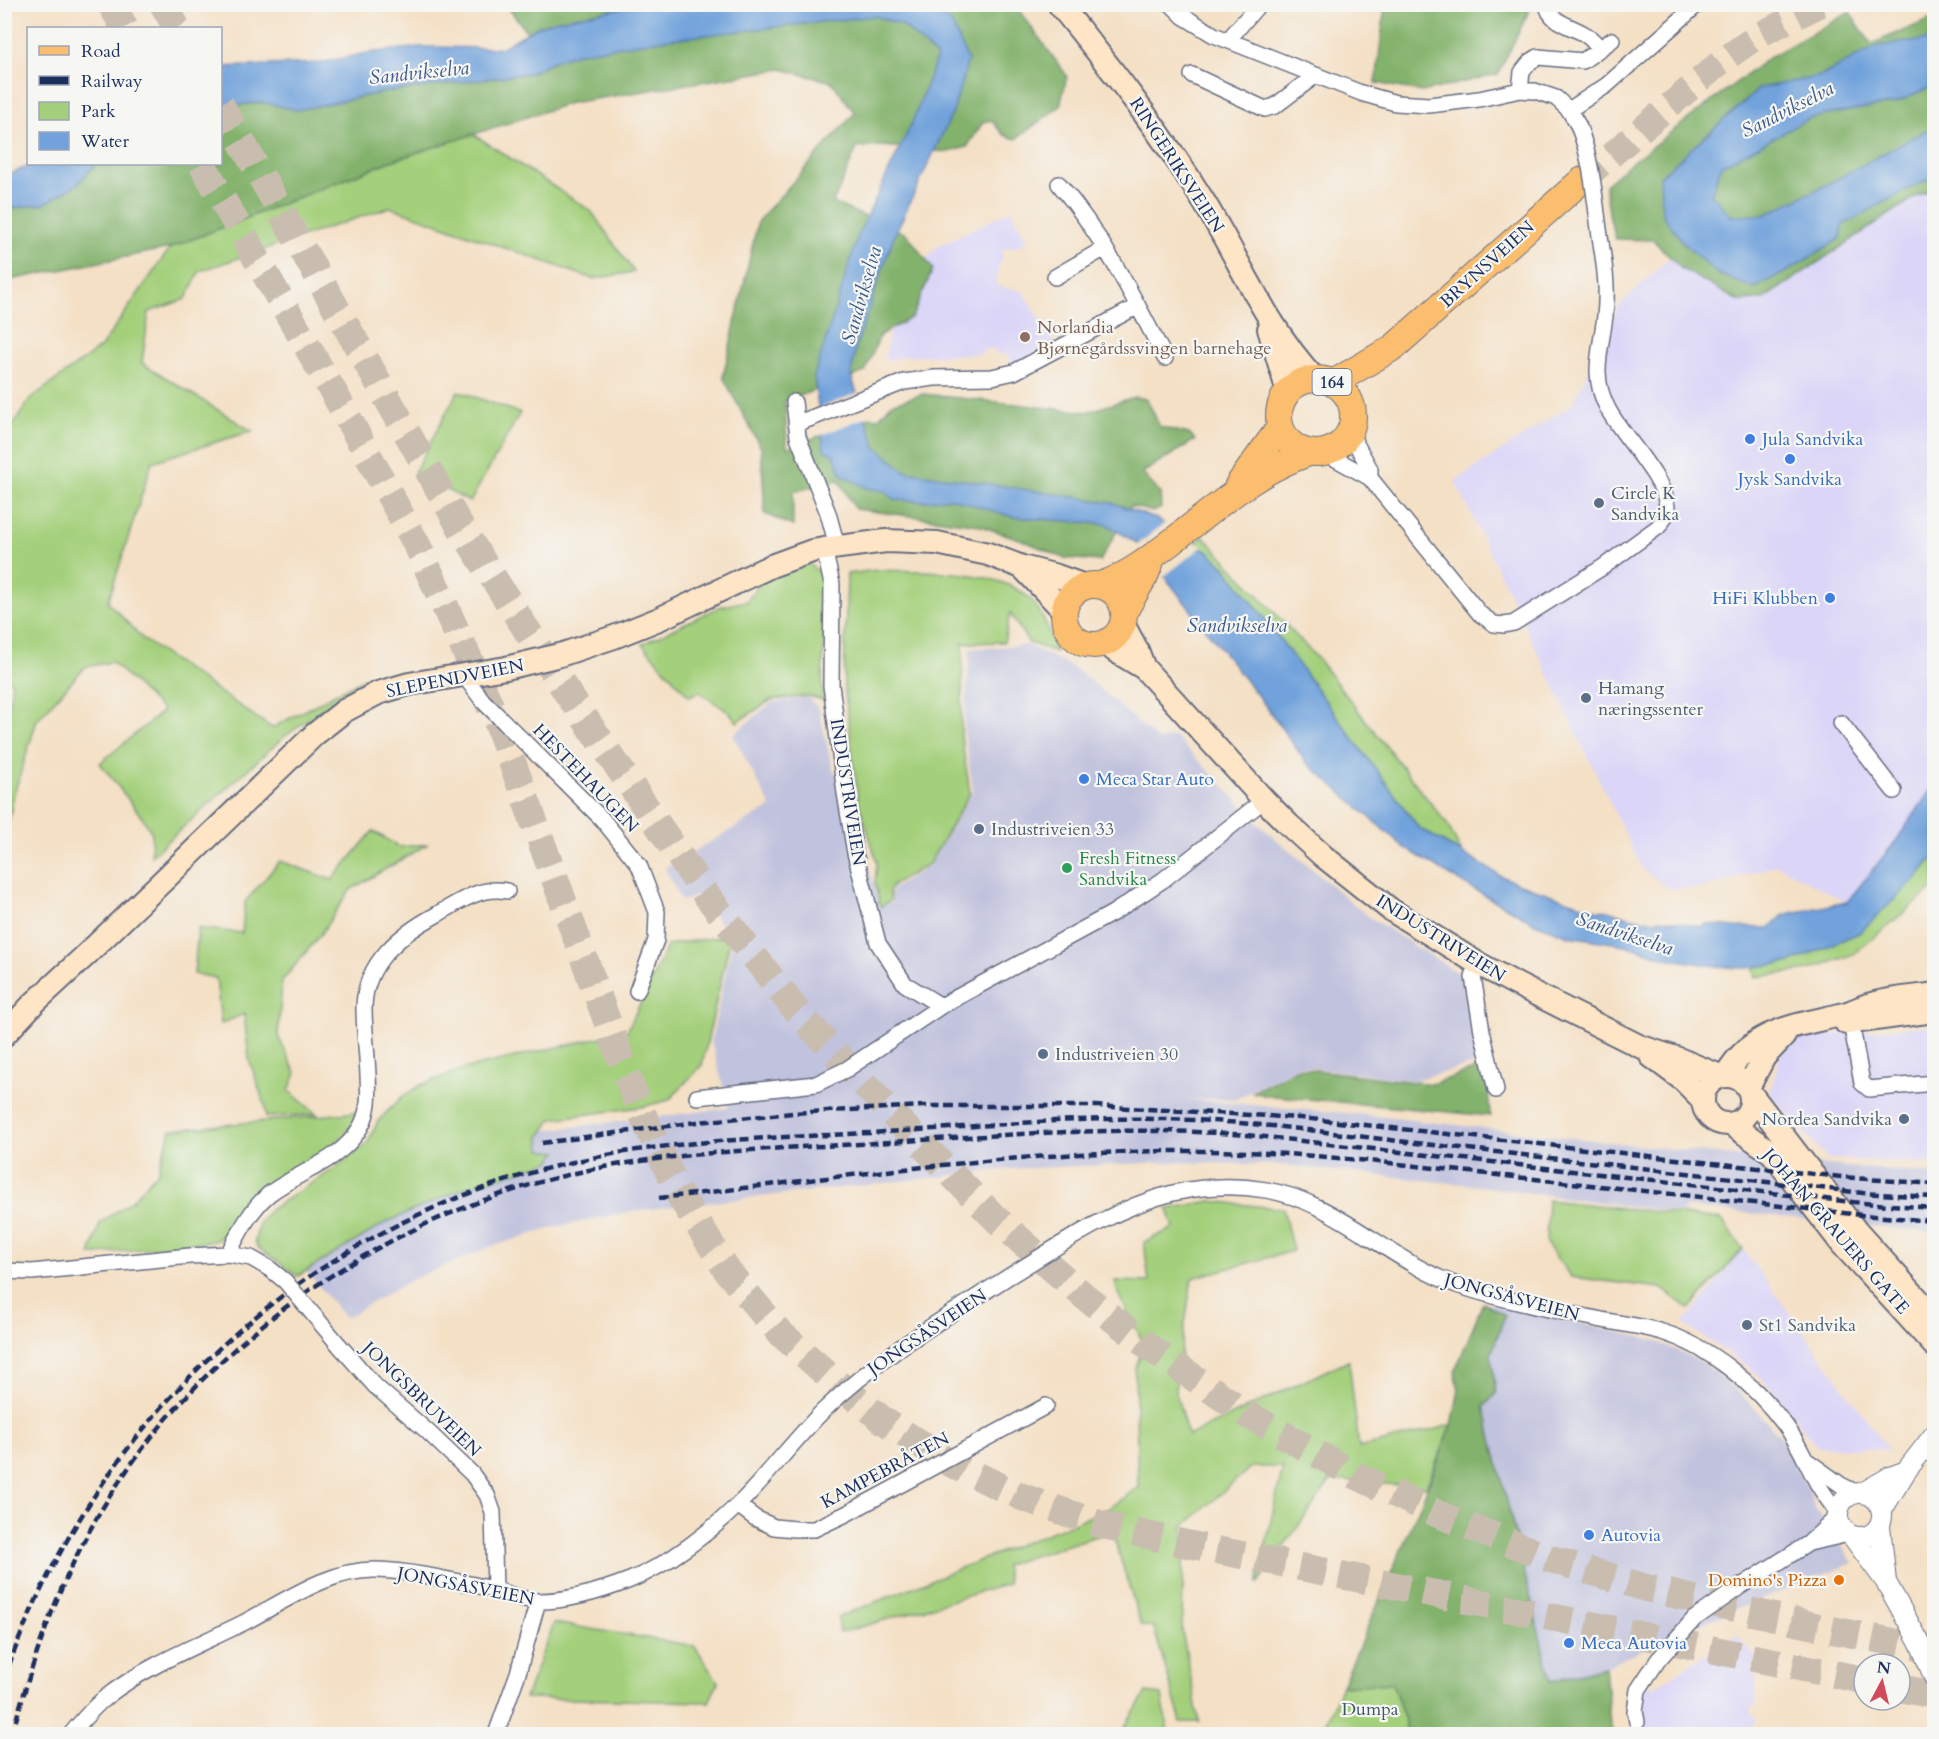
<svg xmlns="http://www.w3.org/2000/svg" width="1939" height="1739" font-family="Cardo,serif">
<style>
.built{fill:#dbd6f7}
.industrial{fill:#c1c2dd}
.green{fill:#a4d07c;stroke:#60806d;stroke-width:1.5}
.forest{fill:#83b26c;stroke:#4f7065;stroke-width:1.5}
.water{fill:#71a2db;stroke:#46689c;stroke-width:1.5}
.pier{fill:#f4e0c5}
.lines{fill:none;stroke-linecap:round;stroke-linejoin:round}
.primary-tunnel{stroke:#c9bdb0;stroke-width:26;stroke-dasharray:26 13;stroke-linecap:butt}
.motorway-tunnel{stroke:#c9bdb0;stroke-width:28;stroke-dasharray:28 14;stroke-linecap:butt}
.minor-casing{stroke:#676d82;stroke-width:18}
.tertiary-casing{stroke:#676d82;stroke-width:22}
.secondary-casing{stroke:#676d82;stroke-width:26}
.primary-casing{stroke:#676d82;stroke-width:28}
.minor{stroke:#fff;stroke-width:15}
.tertiary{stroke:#fff;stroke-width:20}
.secondary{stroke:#fde5c5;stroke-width:22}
.primary{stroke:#fbbd6e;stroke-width:26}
.rail{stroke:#1b2f5e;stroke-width:4.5;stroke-dasharray:9 4.5;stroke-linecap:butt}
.minor-bridge-casing{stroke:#676d82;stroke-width:18;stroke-linecap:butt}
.minor-bridge{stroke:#fff;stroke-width:15}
.education-dot{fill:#8d6e63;stroke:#f6f6f2;stroke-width:2}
.shop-dot{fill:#3f7fe0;stroke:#f6f6f2;stroke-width:2}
.service-dot{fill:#5c6f8a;stroke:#f6f6f2;stroke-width:2}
.leisure-dot{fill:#2e9e5b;stroke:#f6f6f2;stroke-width:2}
.food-dot{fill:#e8710a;stroke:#f6f6f2;stroke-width:2}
.labels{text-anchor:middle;stroke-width:4.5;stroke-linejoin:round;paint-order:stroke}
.shield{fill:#f6f6f2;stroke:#5d6b8a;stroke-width:1.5}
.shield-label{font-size:16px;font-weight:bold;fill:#1b2f5e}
.street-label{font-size:18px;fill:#1b2f5e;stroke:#f6f6f2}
.education-label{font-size:18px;fill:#785e54;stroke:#f6f6f2;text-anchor:start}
.shop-label{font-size:18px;fill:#366cbe;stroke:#f6f6f2;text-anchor:start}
.service-label{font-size:18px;fill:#4e5e75;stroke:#f6f6f2;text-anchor:start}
.leisure-label{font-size:18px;fill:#27864d;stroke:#f6f6f2;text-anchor:start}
.food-label{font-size:18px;fill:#c56008;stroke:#f6f6f2;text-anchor:end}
.park-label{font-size:18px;fill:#3d5766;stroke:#f6f6f2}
.water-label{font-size:20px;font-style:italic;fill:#39578a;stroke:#f6f6f2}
</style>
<rect width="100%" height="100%" fill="#f6f6f2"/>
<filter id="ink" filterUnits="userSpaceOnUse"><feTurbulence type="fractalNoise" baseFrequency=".0167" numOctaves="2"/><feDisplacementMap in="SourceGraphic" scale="12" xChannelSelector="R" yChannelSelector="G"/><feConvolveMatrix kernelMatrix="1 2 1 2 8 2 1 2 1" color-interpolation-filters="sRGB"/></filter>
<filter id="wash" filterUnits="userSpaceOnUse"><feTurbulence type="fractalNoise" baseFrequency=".008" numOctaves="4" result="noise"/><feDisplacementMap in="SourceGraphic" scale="24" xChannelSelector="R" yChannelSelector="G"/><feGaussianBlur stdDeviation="1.35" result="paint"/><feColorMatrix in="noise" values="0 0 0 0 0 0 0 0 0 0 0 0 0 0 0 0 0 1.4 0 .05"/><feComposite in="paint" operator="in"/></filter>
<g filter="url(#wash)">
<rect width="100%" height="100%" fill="#f4e0c5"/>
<path class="built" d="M1934,177V785L1896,841L1846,902L1777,865L1707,887L1669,889L1642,869L1455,481L1573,404L1618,307L1684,244Z
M1011,210L1028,241L1011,249L1010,247L1001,252L1003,258L1000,260L996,286L1023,291L1055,345L1014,367L1006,354H996V349H983V354L905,356L884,361L891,326L908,288L927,258L937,247Z
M1934,1025V1163L1828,1159L1770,1095L1784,1039Z
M1743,1249L1889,1450L1817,1447L1775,1392L1749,1367L1683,1324Z
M1737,1635L1756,1658L1755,1698L1757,1703L1751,1709L1757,1722L1740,1734H1645L1635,1711L1646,1686L1654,1687Z"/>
<path class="industrial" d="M1026,645L1061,661L1083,674L1159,741L1174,736L1222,784L1258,824L1369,917L1458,973L1468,983L1482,1062L1414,1080L1299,1066L1236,1099H1183L1366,1115L1779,1161L1934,1174V1232L1685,1207L1682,1213L1479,1186L1280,1165L1173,1162L1009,1169L632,1211L556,1227L490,1247L413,1279L345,1318L303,1267L531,1132L729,1108L711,1041L734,934L722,925L698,896L681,901L665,868L771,807L733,735L771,703L808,697L819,710L833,770L850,792L879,908L892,902L891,892L894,888L929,866L973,791L964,730L970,649Z
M1483,1302L1654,1340L1693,1358L1714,1371L1741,1394L1780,1436L1807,1487L1816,1509L1853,1563L1684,1630L1605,1667L1551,1681L1484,1407L1496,1393L1491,1354L1505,1315Z"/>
<path class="green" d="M473,134L591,211L634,272L593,279L390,207L200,271L186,299L149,312L142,363L252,431L152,462L108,602L144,640L272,728L365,678L284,737L151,856L152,833L142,817L100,763L163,711L112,662L85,667L37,720L14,794L5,839V730L12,683L4,675L5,438L30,399L101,347L170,248L391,161Z
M458,391L520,413L470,502L414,473Z
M1203,536L1317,658L1447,824L1462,853L1419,828L1257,608L1224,566L1207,550L1193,546Z
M806,561L821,574L827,590L822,682L823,700L808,696L771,700L737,722L730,713L699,692L689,696L642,644L719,607L747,601L759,583Z
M877,570C920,572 1003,567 1033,602C1045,617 1050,634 1056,652L1029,643L1010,613L1004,642L963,643L961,736L970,793L929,864L893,885L889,891L891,900L880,907L875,883L877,862L858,799L844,685L847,574Z
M373,831L399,847L428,844L350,890L320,935L282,981L278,1036L296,1073L289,1091L317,1114L266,1117L265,1106L249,1059L244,1014L221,1024L216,978L194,974L198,928L242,933L245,902L280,861L332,880Z
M1934,857V888L1852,955L1808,970L1756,977L1753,967L1791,962L1805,954L1914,881Z
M731,935L702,1065L669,1100L641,1107L552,1119L540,1136L541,1150L558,1152L549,1162L465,1188L387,1222L298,1276L257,1247L255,1240L260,1221L271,1209L325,1175L367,1144L378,1121L403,1096L421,1085L463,1069L627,1031L668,945Z
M360,1112C356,1118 352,1126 347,1132C327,1155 292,1163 269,1183C250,1201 235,1228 215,1241L90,1255L100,1223L131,1201L157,1173L171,1130Z
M1548,1200L1720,1219L1743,1249L1689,1309L1661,1288L1571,1277L1546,1243Z
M1211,1201L1283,1209L1293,1251L1192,1278L1175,1390L1188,1436L1349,1360L1359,1448L1452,1425L1426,1487L1331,1480L1257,1584L1283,1467H1251L1184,1526L1182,1630L1199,1722H1181L1154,1628L1141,1625L1112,1531L1005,1565L1008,1584L840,1633L838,1617L1106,1510L1138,1487L1135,1370L1144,1344L1118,1294L1115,1281L1149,1282L1144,1242L1174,1228L1168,1209Z
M554,1623L695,1646L718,1682L709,1702L525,1698Z
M1392,1683L1405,1720V1734H1321L1342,1686Z
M1146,1693L1162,1695L1168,1734H1120Z"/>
<path class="forest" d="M506,5H1015L1067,76L1060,106L1016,139L1004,135L991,120L983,122L967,147L948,152L884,146L857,148L833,203L907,234L933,269L912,317L880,335L865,372L785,401L787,448L870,417L879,418L891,404L923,394L1087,412L1134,397L1147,399L1160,427L1189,434L1195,440L1142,473L1160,493L1161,508L1153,512L1131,506L1100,561L1064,558L1020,539L974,524L855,509L839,480L793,492V526L765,514L761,448L723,377L758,221L855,113L832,82L781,69L570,103L391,161L170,248L5,281L4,209L44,204L76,185L96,164H220L221,107L262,102L297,110L385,92L530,73L551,63Z
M1385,5V4L1532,5L1498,74L1422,92L1376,83Z
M1850,12L1871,44L1934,18V189L1917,196L1762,300L1738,301L1682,269L1653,240L1616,239L1610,219L1605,185L1633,161L1770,57Z
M1298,1068L1432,1084L1477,1069L1488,1088L1490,1116L1264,1095L1253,1092Z
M1483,1302L1505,1315L1491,1354L1496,1393L1484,1407L1551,1681L1605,1667L1610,1725L1614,1734H1405V1720L1392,1683L1342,1686L1420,1506L1452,1425L1459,1390L1455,1371Z"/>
<path class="water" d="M638,5H928L951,22L968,60L953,112L894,236L856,346L851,376L876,447L905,471L1113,503L1159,520L1193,546L1207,550L1224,566L1257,608L1419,828L1499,875L1517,883L1597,910L1611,911L1628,917L1654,921L1660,919L1675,921L1700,927L1708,924L1734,927L1769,928L1784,915L1791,913L1847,902L1896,841L1934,785V857L1914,881L1859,933L1791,962L1747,968L1722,967L1670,959L1625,945L1569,936L1535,923L1466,885L1405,848L1306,762L1265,705L1140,545L1106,524L1013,517L951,498L924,501L895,500L885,491L867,488L842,475L834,455L824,450L814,377L859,233L912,123L937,57L902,25L875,16L661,40L578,53L551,62L530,73L385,92L297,110L262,102L221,107V67L320,63L367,53L420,47L501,48L537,27L553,21Z
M1934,39V86L1895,103L1810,118L1721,166L1711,194L1731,216L1764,215L1826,185L1934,126V177L1906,190L1843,225L1841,238L1788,271L1754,288L1718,274L1684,244L1662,214L1660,176L1760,88L1821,76L1877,46Z
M36,164H96L76,185L44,204L5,209V175Z"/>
<path class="pier" d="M860,392L869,416L819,436L815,410Z
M1166,522L1194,543L1203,546L1162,578L1136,546Z"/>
</g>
<g filter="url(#ink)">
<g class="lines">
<path class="primary-tunnel" d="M1581,181L1722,61L1759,35L1821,4"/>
<path class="motorway-tunnel" d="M111,4L125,28
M163,4L177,28
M220,104L461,528L566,691L704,892L798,1013L897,1119L996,1219L1084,1296L1153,1350L1250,1416L1353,1474L1438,1514L1551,1559L1646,1588L1832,1630L1934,1650
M202,164L334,393L418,547L497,721L636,1100L680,1196L728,1272L780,1333L838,1384L884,1421L950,1463L1022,1497L1099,1524L1177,1542L1864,1680
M1900,1688L1934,1695"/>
<g class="minor-casing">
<path id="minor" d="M1171,4L1183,16L1214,35L1361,93L1396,103L1429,105L1479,99L1520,90L1535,91L1556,98L1569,110L1578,125
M1547,4C1549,23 1573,26 1586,35C1592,39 1596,44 1600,48
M1229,39L1259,4
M1192,75L1265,109L1275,106L1316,75
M1520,90L1522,72L1530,62L1538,57L1583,61L1612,40
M1569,110L1607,85L1698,4
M1059,184C1103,236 1134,298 1165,358
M1055,277L1105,248
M794,402L798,437L828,513L837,546
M796,424L904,382L934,378L992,377L1014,372L1138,306
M1350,433L1370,469V478
M1325,453L1370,478L1480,614L1494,624L1504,625L1514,623L1603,567L1658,527C1663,521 1667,515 1667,507C1666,479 1621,435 1608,409C1590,376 1601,350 1605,316C1608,291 1605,268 1601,243
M824,549L832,584L831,685L845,793L855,853L878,943L905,984L941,1006
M463,674L483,701L602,819L639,865L657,912L656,940L637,991
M1841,723L1894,791
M1477,963L1473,977L1482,1031L1496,1090
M1851,1022L1862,1083L1869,1089L1934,1083
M697,1097L816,1084L847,1069L941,1006L1113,913L1163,880L1264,800
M228,1254C239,1233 250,1210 269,1194C299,1171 340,1162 360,1128C370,1111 369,1094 368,1075C367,1052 364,1029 364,1007C365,962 401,934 436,915C459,902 480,886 507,891
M4,1271L32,1272L190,1256L228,1254L251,1258L270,1269
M339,1345L375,1386L427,1431L472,1474L487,1495L493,1512L495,1589
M1809,1462L1841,1485L1857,1493
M738,1505L755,1518L774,1527L795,1529H814L846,1514L1046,1406
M1809,1543L1849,1534
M1637,1722L1635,1711L1638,1690L1658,1660L1694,1619L1741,1586L1809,1543L1838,1516
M71,1734C82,1721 92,1708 106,1697C147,1665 197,1646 243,1623C284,1602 328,1569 376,1570C412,1571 454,1581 489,1588C506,1592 522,1601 539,1601C569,1601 602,1591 630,1580C668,1565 710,1532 740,1503C769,1474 794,1440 823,1411C878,1358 944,1318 1008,1277C1060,1245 1113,1208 1173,1193C1203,1186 1237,1185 1266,1190C1337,1201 1392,1264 1460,1286C1506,1301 1554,1310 1602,1320C1622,1324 1643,1326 1662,1332C1711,1347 1755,1385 1785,1425C1798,1442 1805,1460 1815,1479C1821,1491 1830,1502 1838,1513
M496,1734L518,1673L538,1601"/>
</g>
<g class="tertiary-casing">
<path id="tertiary" d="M1838 1515a22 22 0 1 1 44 0a22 22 0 1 1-44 0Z
M1862,1493L1890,1477L1906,1471
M1882,1510L1906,1471L1934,1435
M1880,1526L1886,1582
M1852,1536L1886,1582L1920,1643L1934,1677"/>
</g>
<g class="secondary-casing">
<path id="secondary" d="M1059,4C1111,68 1161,132 1204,202C1240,261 1267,328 1315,379
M1269,329L1288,392
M1022,567L1064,611
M1123,624L1137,650L1144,668
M1107,642L1114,650L1144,668L1264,800L1289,825L1323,856L1391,910L1477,963L1516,984L1639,1046L1676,1058L1720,1076
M1846,1023L1934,1011
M4,1035L33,1004L86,955L315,734L344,711L378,693L409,684L506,668L560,655L614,637L659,619L771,566L812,551L824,549L886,541L937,543L988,554L1022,567L1057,576L1085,586
M1651,1056L1683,1080L1702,1099
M1726,1075C1753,1028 1797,1026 1844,1014C1855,1011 1864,1005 1875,1003C1894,998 1915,997 1934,994
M1703 1100a24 24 0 1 1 48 0a24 24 0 1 1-48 0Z
M1748,1088L1764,1057L1784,1036
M1751,1094L1857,1232L1934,1317
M1731,1124L1772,1153L1842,1244L1934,1345"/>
</g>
<g class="primary-casing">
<path id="primary" d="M1279 416a37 37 0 1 1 74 0a37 37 0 1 1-74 0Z
M1333,383L1394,347L1581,181
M1238,485L1280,427
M1064 615a30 30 0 1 1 60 0a30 30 0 1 1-60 0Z
M1100,585C1127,577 1151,557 1174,540C1216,507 1258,470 1309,453
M1124,612L1145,576L1153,556"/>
</g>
<use href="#minor" class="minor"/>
<use href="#tertiary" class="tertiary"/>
<use href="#secondary" class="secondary"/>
<use href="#primary" class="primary"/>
<path class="rail" d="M542,1143L697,1122L793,1113L923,1106H1096L1301,1118L1841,1177L1934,1184
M659,1198C837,1178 1017,1150 1197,1151C1294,1151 1390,1163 1487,1174C1611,1187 1736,1201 1861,1215L1934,1221
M4,1679C97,1413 314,1214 592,1158C688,1138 788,1138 886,1132C977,1127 1069,1117 1160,1119C1251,1120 1342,1135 1433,1145C1576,1161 1719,1176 1863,1193L1934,1197
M12,1734C30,1671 50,1608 80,1549C177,1356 370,1219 580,1172C676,1151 776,1149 875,1143C999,1135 1122,1125 1247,1135L1862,1203L1934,1208"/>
<g class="minor-bridge-casing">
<path id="minor-bridge" d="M1578,125C1593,162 1595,204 1601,243
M270,1269L285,1281L339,1345"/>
</g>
<use href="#minor-bridge" class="minor-bridge"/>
</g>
</g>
<circle class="education-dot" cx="1025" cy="337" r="6"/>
<g class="shop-dot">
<circle cx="1750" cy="439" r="6"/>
<circle cx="1790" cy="459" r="6"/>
<circle cx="1830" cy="598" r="6"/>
<circle cx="1084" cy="779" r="6"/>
<circle cx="1589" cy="1535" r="6"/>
<circle cx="1569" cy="1643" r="6"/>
</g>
<g class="service-dot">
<circle cx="1599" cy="503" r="6"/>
<circle cx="1586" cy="698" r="6"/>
<circle cx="979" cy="829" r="6"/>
<circle cx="1043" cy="1054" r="6"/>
<circle cx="1904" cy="1119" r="6"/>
<circle cx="1747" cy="1325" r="6"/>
</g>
<circle class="leisure-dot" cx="1067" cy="868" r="6"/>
<circle class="food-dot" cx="1839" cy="1580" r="6"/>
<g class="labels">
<rect class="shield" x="1312.5" y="369" width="39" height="26" rx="4.5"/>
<g class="shield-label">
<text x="1332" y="388">164</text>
</g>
<g class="street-label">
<text transform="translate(1177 165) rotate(57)" y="6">RINGERIKSVEIEN</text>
<text transform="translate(1487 264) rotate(-42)" y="6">BRYNSVEIEN</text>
<text transform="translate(455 678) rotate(-11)" y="6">SLEPENDVEIEN</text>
<text transform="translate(586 778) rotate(46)" y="6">HESTEHAUGEN</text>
<text transform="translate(848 792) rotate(81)" y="6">INDUSTRIVEIEN</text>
<text transform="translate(1441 938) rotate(32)" y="6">INDUSTRIVEIEN</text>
<text transform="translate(1836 1231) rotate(49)" y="6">JOHAN GRAUERS GATE</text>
<text transform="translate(1512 1297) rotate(15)" y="6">JONGSÅSVEIEN</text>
<text transform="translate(927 1332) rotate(-34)" y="6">JONGSÅSVEIEN</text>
<text transform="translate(422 1399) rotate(44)" y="6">JONGSBRUVEIEN</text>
<text transform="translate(885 1470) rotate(-28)" y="6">KAMPEBRÅTEN</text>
<text transform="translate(466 1586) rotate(11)" y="6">JONGSÅSVEIEN</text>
</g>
<g class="education-label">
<text x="1037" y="333">Norlandia<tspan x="1037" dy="21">Bjørnegårdssvingen barnehage</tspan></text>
</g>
<g class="shop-label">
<text x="1762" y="445">Jula Sandvika</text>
<text x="1790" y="485" text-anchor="middle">Jysk Sandvika</text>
<text x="1818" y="604" text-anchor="end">HiFi Klubben</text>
<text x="1096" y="785">Meca Star Auto</text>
<text x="1601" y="1541">Autovia</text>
<text x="1581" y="1649">Meca Autovia</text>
</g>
<g class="service-label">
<text x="1611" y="499">Circle K<tspan x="1611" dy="21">Sandvika</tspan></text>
<text x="1598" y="694">Hamang<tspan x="1598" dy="21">næringssenter</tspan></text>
<text x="991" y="835">Industriveien 33</text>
<text x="1055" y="1060">Industriveien 30</text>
<text x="1892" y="1125" text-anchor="end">Nordea Sandvika</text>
<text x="1759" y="1331">St1 Sandvika</text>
</g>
<g class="leisure-label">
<text x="1079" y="864">Fresh Fitness<tspan x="1079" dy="21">Sandvika</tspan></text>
</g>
<g class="food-label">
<text x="1827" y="1586">Domino's Pizza</text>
</g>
<g class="park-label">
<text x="1370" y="1715">Dumpa</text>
</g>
<g class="water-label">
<text transform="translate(419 72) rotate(-6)" y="7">Sandvikselva</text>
<text transform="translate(1787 109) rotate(-27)" y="7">Sandvikselva</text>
<text transform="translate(861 295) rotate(-74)" y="7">Sandvikselva</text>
<text x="1237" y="632">Sandvikselva</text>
<text transform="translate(1625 933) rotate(18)" y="7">Sandvikselva</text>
</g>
</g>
<rect width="1939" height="1739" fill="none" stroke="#f6f6f2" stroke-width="24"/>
<rect x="27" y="27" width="195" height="138" fill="#f6f6f2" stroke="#9ea6b7" stroke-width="1.5"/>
<rect x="39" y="46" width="30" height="9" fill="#fbbd6e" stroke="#9ea6b7" stroke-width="1.5"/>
<text x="81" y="57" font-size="18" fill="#1b2f5e">Road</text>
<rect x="39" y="76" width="30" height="9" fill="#1b2f5e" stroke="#9ea6b7" stroke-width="1.5"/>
<text x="81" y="87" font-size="18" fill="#1b2f5e">Railway</text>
<rect x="39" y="102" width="30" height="18" fill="#a4d07c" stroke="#9ea6b7" stroke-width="1.5"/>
<text x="81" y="117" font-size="18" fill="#1b2f5e">Park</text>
<rect x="39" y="132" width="30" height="18" fill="#71a2db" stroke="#9ea6b7" stroke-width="1.5"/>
<text x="81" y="147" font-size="18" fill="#1b2f5e">Water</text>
<g transform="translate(1882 1682) rotate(7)"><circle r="28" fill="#f6f6f2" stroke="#9ea6b7" stroke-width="1.5"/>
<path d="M0-4.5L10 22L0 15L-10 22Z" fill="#d1495b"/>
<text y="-9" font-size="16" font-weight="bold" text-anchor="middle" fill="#1b2f5e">N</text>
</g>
</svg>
